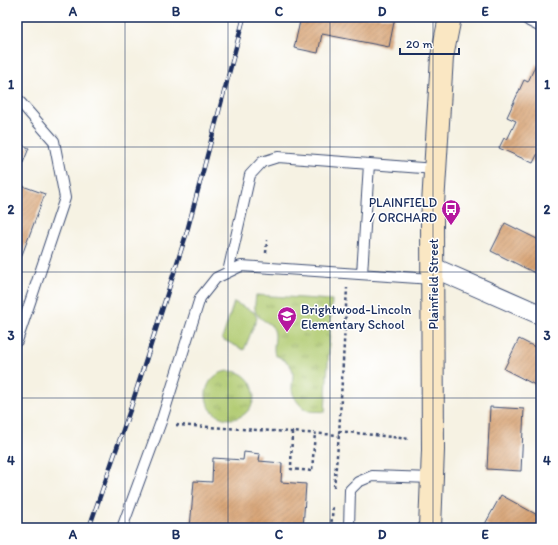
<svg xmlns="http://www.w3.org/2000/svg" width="558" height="545" font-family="Itim,sans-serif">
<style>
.grass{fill:#b1cb71;stroke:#667d68}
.park{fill:url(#park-tufts);stroke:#667d68}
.building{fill:url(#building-hatch)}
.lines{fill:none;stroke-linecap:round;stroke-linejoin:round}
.lane-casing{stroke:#3c4c72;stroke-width:12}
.street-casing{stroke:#3c4c72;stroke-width:21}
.secondary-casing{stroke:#3c4c72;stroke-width:24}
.path{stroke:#3c4c72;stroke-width:2.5;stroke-dasharray:3 3;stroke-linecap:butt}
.lane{stroke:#fff;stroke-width:10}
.street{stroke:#fff;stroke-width:19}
.secondary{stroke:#fae7c3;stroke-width:22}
.rail-casing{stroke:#1b2f5e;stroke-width:4.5}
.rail{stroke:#fff;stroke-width:3;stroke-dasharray:9;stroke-linecap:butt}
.grid{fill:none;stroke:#1b2f5e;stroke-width:1;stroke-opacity:0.55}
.labels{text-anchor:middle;stroke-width:3;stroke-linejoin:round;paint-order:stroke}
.poi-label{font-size:13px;fill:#1b2f5e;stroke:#fff;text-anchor:end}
.street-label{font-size:13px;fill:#1b2f5e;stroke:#fff}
.neatline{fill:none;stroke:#1b2f5e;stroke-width:1.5}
.grid-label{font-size:13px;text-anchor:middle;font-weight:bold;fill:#1b2f5e}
</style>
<defs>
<pattern id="park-tufts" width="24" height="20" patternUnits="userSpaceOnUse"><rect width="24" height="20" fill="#b1cb71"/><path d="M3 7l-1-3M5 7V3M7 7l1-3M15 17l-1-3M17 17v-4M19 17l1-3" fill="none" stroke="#8fa560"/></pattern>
<pattern id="building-hatch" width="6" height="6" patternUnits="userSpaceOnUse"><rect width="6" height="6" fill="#d7a272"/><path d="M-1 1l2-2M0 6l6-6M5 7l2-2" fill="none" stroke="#ae8461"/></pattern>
</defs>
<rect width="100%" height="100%" fill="#fff"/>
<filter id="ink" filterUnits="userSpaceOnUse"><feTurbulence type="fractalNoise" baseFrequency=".025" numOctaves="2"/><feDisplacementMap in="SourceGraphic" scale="8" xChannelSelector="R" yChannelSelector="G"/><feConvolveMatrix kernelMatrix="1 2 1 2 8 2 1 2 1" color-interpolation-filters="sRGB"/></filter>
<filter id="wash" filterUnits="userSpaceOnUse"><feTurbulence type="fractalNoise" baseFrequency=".012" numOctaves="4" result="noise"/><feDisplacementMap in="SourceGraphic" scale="16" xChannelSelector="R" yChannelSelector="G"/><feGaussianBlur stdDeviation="0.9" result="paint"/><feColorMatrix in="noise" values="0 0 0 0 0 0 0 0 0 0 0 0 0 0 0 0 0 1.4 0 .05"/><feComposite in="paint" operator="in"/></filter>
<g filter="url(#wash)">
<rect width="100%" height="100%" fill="#f6f2e3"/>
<path class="grass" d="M234,302L254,312L257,318L244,350L222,339Z"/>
<path class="park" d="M256,295L332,300L325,412C320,411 314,412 309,411C300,408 291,395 292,387C292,377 296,371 288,363C285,360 279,357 275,355C272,346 277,338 274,330C273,327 270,325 268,323C253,314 254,312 256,295Z
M206 395a24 24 0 1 1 48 0a24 24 0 1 1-48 0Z"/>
<g id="blocks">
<path class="building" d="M301,17H395L389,47L322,34L318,53L294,48Z
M536,64L541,66V127L539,132L541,133V147L533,163L499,148L504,138L507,140L516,121L507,117L524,80L528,82Z
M17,143L29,148L17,178Z
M17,184L45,194L17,268Z
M505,223L541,241V276L491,251Z
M519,339L541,350V388L504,369Z
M490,407L524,409L521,471L487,469Z
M244,452L260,454L259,461L282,463L281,482L306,484L303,528H190L194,481L212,482L213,458L243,460Z
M501,495L541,517V528H492L485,524Z"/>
</g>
</g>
<g filter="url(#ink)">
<use href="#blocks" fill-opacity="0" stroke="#3c4c72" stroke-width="1"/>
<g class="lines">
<g class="lane-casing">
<path id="lane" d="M17,100L20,102L54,141L65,198L17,341
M228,272L250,175L262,162L278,157L435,169
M362,274L369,164
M122,528L162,419L200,298L216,278L241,266L432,279
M349,528L350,490L358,482L372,476L432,478"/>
</g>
<g class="street-casing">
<path id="street" d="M531,17L541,22
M432,267L541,315"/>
</g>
<g class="secondary-casing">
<path id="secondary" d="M430,528L433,450L432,221L442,57L450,17"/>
</g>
<path class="path" d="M266,253L267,240
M176,425L339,435
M339,431L409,439
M292,432L291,469L312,471L315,433
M334,487L339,435L347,288
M331,528L333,506"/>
<use href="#lane" class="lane"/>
<use href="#street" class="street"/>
<use href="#secondary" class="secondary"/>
<g class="rail-casing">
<path id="rail" d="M89,528L130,410L186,235L244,17"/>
</g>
<use href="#rail" class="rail"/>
</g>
</g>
<path class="grid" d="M125,17V528M228,17V528M330,17V528M433,17V528M17,147H541M17,272H541M17,398H541"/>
<defs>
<g id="bus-pin" transform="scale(1)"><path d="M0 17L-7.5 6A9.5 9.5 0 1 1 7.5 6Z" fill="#b5179e" stroke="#fff"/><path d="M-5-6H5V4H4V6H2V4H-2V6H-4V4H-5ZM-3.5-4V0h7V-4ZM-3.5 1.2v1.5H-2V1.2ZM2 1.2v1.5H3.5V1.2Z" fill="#fff"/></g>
<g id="school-pin" transform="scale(1)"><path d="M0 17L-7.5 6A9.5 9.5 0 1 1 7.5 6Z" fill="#b5179e" stroke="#fff"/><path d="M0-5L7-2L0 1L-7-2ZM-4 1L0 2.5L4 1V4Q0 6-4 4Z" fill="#fff"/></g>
</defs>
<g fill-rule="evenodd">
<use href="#bus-pin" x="451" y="209"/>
<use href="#school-pin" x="287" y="316"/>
</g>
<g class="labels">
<g class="poi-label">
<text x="437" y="207">PLAINFIELD<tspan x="437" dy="15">/ ORCHARD</tspan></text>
<text x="301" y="314" text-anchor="start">Brightwood-Lincoln<tspan x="301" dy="15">Elementary School</tspan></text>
</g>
<g class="street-label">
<text transform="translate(433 284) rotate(-90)" y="5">Plainfield Street</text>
</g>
</g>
<rect width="558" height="545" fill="none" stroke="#fff" stroke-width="44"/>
<path d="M400 48v6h59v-6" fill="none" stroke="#1b2f5e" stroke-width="2"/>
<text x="406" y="48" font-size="12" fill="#1b2f5e" stroke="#ffffff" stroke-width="3" paint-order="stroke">20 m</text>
<rect x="22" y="22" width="514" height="501" class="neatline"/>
<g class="grid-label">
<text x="73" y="16">A</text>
<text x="176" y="16">B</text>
<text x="279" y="16">C</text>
<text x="382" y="16">D</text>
<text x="485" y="16">E</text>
<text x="11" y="89">1</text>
<text x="547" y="89">1</text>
<text x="11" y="214">2</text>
<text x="547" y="214">2</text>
<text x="11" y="340">3</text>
<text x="547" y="340">3</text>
<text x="11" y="465">4</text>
<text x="547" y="465">4</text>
<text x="73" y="539">A</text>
<text x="176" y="539">B</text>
<text x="279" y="539">C</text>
<text x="382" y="539">D</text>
<text x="485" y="539">E</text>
</g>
</svg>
